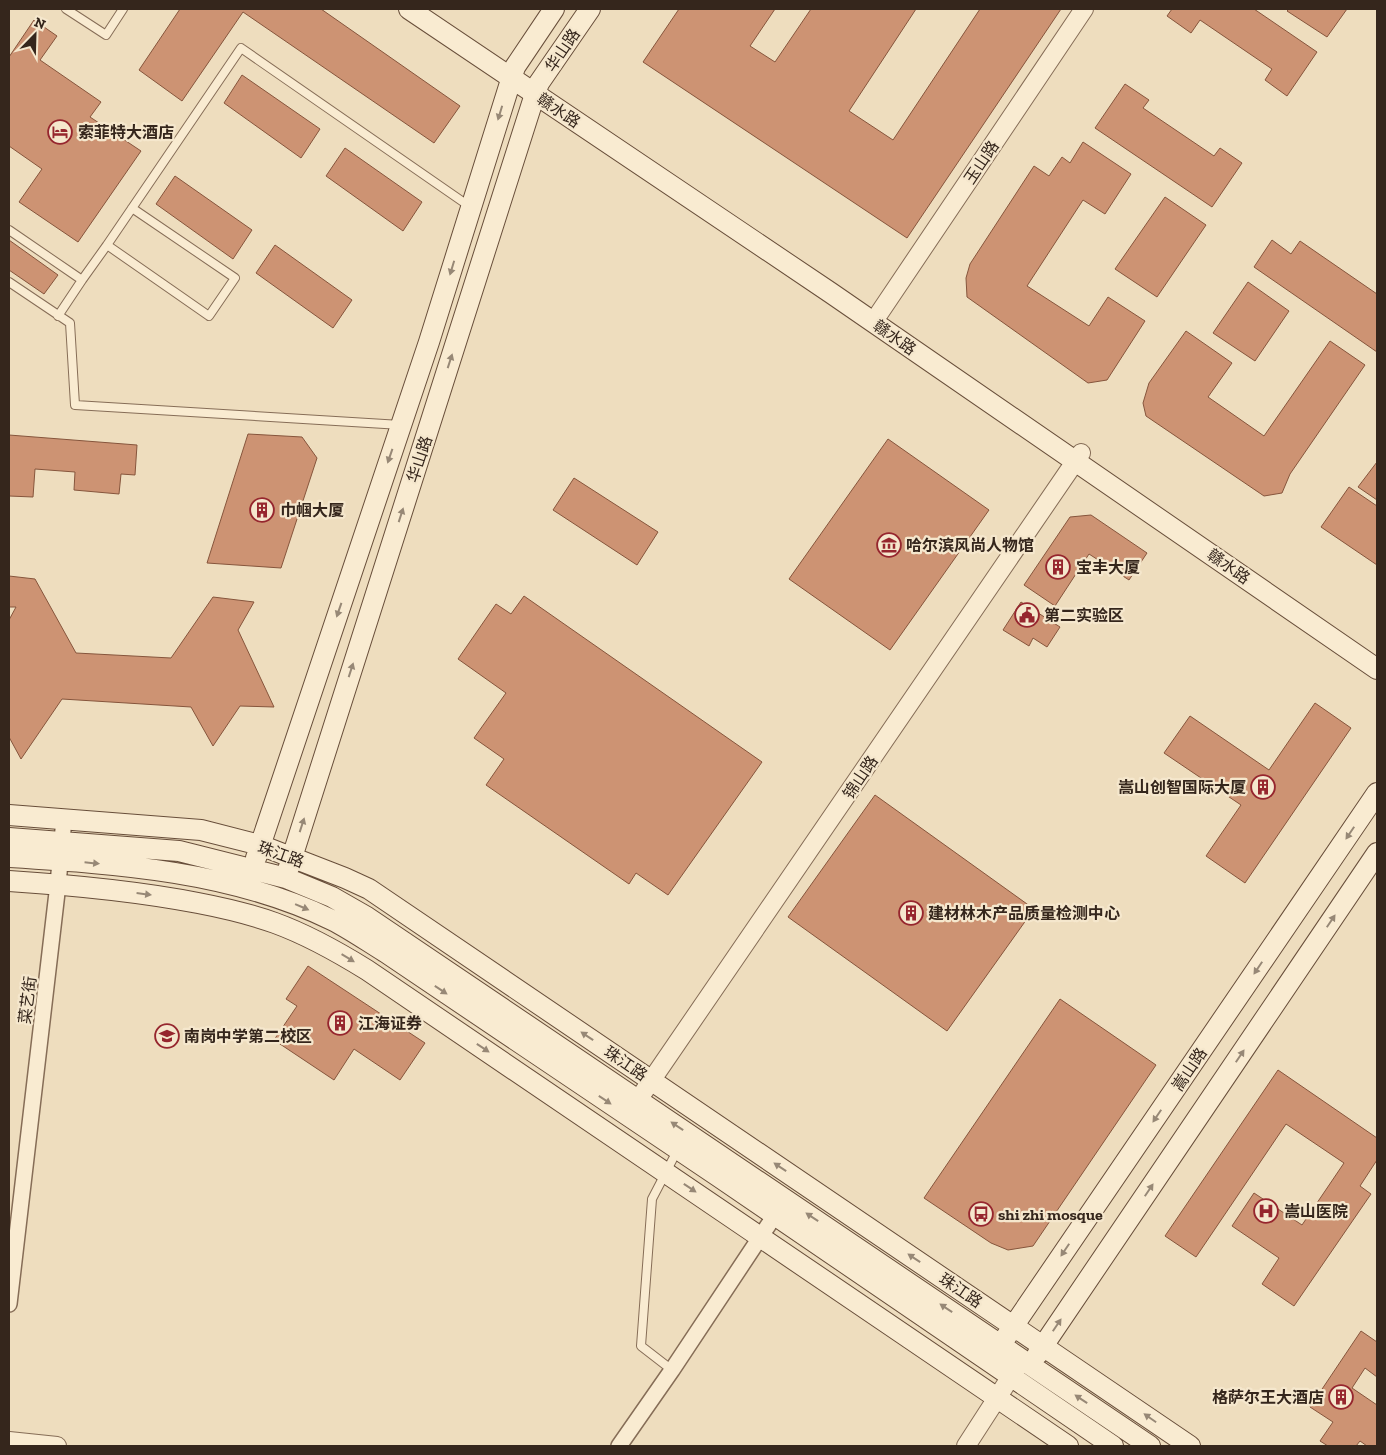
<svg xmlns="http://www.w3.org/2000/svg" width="1386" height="1455" font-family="'Zilla Slab','Noto Sans SC',serif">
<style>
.building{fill:#cd9373;stroke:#86553c}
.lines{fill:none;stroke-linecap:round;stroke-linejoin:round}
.service-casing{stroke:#866d57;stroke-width:10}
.minor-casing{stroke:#866d57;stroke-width:18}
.tertiary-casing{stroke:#866d57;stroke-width:20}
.secondary-casing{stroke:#684e3a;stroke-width:22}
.service{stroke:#f9ebd1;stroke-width:8}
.minor{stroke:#f9ebd1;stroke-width:15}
.tertiary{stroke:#f9ebd1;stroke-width:18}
.secondary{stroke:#f9ebd1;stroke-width:20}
.oneway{fill:#978876}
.labels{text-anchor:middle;stroke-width:4.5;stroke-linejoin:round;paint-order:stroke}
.street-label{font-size:16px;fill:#35261c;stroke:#f5e7cd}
.poi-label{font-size:16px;font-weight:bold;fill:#35261c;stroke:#f5e7cd;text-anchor:start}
</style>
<rect width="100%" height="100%" fill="#eeddbe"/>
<path class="building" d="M180,9H321L460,106L434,143L243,12L182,101L139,70Z
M679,9H775L750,46L775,62L811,9H916L849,111L893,140L980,9H1061L907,238L643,62Z
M1172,9H1254L1317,52L1287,96L1265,80L1272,69L1200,20L1191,33L1167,16Z
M1289,9H1347L1327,37L1287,11Z
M34,20L57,36L40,60L101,102L90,117L141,151L78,242L19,202L42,169L9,146V57Z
M242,75L320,129L301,158L224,103Z
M1125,84L1149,100L1143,108L1214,156L1220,148L1242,163L1212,207L1095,128Z
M1083,142L1131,174L1105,214L1083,200L1027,286L1089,326L1108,297L1145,321L1107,380L1088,383L967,297L966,278L970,264L1034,166L1049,176L1062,157L1070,163Z
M345,148L422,202L403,231L326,176Z
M175,176L252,230L233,259L156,204Z
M1165,197L1206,225L1157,297L1115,269Z
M9,240L58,275L44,294L9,270Z
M1272,240L1291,254L1300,241L1377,294V352L1254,267Z
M275,245L352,300L333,328L256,273Z
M1248,282L1289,311L1255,361L1213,333Z
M1186,331L1232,363L1208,397L1264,436L1330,341L1365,365L1290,474L1282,493L1264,496L1146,416L1143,403L1149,383Z
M248,434L302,437L317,458L281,568L207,563Z
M9,435L137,445L135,475L121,474L119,494L74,490L75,472L35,469L33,497L9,496Z
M888,439L989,510L890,650L789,579Z
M1377,462V500L1358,487Z
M574,478L658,532L637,565L553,510Z
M1349,487L1377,506V565L1321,527Z
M1091,515L1147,553L1129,580L1089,554L1055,606L1024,585L1070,517Z
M9,576L35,579L76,653L171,658L213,597L254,602L238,630L274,707L240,706L213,746L191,707L62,699L21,759L9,737V620L16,607H9Z
M524,596L762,762L668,895L636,873L629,884L486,785L504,759L474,738L506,693L458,659L496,604L511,614Z
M1021,602L1060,627L1047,647L1033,638L1029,646L1003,630Z
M1315,703L1351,728L1245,883L1206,856L1241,805L1164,753L1190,716L1269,770Z
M875,795L1034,909L947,1031L788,917Z
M308,966L425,1043L400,1080L354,1049L334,1080L274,1040L297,1006L286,999Z
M1060,999L1156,1065L1033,1246L1008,1250L991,1243L924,1198Z
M1278,1070L1377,1138V1160L1360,1186L1371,1194L1294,1306L1262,1284L1279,1258L1232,1226L1254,1193L1302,1225L1344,1163L1286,1124L1196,1257L1165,1236Z
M1361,1331L1377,1342V1377L1365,1368L1352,1388L1377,1405V1446H1367L1360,1441L1356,1446H1328L1320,1441L1333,1422L1310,1407Z"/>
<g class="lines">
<g class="service-casing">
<path id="service" d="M66,9L106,35L123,9
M132,208L235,278L209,316L107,245L241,48L469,206
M9,230L82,280L107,245
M9,282L70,323L75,405L401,425
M58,316L82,280
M672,1370L641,1346L652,1199L677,1151"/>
</g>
<g class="minor-casing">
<path id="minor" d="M9,1304L58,884L64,819
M619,1446L672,1370L775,1215"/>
</g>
<g class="tertiary-casing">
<path id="tertiary" d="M878,315L1084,9
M638,1100L1081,453
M9,1441L57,1446
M966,1446L1019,1364"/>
</g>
<g class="secondary-casing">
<path id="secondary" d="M409,9L831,293L1377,669
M9,815L201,830L260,845L345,878L369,889L1190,1446
M9,838L179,851L286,878L332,897L367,917L1150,1446
M9,857C119,864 231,871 332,920C350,929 367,941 385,952L719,1177L1113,1446
M256,858L429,342L515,67L554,9
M288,870L535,94L539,83L590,9
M9,881C72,885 136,891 198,903C224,908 250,914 275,923C308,935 338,952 367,970L1068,1446
M1006,1337L1377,793
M1037,1355L1377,853"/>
</g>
<use href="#service" class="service"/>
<use href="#minor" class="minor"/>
<use href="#tertiary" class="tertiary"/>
<use href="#secondary" class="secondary"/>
</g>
<defs><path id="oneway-solid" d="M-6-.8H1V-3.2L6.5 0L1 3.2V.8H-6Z" transform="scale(1.25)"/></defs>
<g class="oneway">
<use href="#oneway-solid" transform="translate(500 113) rotate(107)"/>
<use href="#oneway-solid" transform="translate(452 268) rotate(107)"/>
<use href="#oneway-solid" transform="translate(450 361) rotate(-72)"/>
<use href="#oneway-solid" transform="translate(390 456) rotate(109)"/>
<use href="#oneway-solid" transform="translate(401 515) rotate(-72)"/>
<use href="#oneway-solid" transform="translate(339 610) rotate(109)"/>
<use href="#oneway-solid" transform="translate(351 670) rotate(-72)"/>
<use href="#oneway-solid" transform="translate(302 825) rotate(-72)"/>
<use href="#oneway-solid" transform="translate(1350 833) rotate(124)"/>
<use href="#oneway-solid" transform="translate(92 863) rotate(6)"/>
<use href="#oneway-solid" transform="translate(144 894) rotate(7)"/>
<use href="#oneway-solid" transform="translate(302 907) rotate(23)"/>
<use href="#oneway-solid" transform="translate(1331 921) rotate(-56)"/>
<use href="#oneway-solid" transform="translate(348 958) rotate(31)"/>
<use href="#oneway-solid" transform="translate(1258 968) rotate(124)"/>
<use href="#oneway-solid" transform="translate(441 990) rotate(34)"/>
<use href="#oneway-solid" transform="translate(587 1036) rotate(-146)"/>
<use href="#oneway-solid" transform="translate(483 1048) rotate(34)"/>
<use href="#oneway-solid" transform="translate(1240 1056) rotate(-56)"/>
<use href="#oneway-solid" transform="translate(605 1100) rotate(34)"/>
<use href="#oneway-solid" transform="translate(1157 1116) rotate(124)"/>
<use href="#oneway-solid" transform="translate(677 1126) rotate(-146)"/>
<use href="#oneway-solid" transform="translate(780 1167) rotate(-146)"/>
<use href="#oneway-solid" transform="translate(690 1188) rotate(34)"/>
<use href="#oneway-solid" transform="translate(1149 1190) rotate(-56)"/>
<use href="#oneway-solid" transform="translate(812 1217) rotate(-146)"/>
<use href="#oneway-solid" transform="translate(1065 1250) rotate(124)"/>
<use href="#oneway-solid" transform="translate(914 1258) rotate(-146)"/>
<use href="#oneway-solid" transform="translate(946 1308) rotate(-146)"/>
<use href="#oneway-solid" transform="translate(1057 1325) rotate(-56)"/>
<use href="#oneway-solid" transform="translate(1081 1399) rotate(-146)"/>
<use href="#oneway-solid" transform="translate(1150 1418) rotate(-145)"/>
</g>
<defs>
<g id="hotel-ring" transform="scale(1.25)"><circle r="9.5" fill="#f5e7cd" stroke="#96262e" stroke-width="1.5"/><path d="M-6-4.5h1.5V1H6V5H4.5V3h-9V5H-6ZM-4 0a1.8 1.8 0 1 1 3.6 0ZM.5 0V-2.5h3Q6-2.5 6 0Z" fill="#96262e"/></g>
<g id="building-ring" transform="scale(1.25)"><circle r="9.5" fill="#f5e7cd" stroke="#96262e" stroke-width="1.5"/><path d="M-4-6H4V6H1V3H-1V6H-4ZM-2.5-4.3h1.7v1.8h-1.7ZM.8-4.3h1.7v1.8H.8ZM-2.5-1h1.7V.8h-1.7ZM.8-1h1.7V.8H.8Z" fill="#96262e"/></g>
<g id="museum-ring" transform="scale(1.25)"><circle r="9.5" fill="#f5e7cd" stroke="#96262e" stroke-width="1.5"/><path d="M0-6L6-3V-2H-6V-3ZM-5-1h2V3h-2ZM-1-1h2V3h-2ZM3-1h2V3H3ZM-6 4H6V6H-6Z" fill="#96262e"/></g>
<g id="civic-ring" transform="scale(1.25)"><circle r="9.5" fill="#f5e7cd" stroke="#96262e" stroke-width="1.5"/><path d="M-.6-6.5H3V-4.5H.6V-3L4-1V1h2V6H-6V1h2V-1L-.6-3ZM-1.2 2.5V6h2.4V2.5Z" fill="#96262e"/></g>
<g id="school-ring" transform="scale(1.25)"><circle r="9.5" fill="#f5e7cd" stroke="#96262e" stroke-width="1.5"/><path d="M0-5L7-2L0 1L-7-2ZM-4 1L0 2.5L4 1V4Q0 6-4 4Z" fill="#96262e"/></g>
<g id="hospital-ring" transform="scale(1.25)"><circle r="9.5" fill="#f5e7cd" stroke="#96262e" stroke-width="1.5"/><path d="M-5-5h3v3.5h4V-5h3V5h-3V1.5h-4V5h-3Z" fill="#96262e"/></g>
<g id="bus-ring" transform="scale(1.25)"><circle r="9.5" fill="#f5e7cd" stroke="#96262e" stroke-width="1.5"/><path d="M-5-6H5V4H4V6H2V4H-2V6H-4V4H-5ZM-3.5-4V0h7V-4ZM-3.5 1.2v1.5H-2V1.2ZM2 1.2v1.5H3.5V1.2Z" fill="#96262e"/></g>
</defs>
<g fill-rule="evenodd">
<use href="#hotel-ring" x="60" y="132"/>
<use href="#building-ring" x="262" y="510"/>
<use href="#museum-ring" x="889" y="545"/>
<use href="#building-ring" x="1058" y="567"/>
<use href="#civic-ring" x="1027" y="615"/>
<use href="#building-ring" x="1263" y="787"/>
<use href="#building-ring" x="911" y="913"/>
<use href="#building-ring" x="340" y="1023"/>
<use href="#school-ring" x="167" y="1036"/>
<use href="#hospital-ring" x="1266" y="1211"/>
<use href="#bus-ring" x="981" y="1214"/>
<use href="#building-ring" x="1341" y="1397"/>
</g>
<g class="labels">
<g class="street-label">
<text transform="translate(562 50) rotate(-56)" y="6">华山路</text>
<text transform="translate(559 110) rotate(34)" y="6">赣水路</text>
<text transform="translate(981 162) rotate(-56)" y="6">玉山路</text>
<text transform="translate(895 337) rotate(35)" y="6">赣水路</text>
<text transform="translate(419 459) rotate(-72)" y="6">华山路</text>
<text transform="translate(1229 566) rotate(35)" y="6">赣水路</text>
<text transform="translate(860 777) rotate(-56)" y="6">锦山路</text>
<text transform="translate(281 854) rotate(20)" y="6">珠江路</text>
<text transform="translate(27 1000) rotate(-83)" y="6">菜艺街</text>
<text transform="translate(626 1063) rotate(34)" y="6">珠江路</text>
<text transform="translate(1189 1069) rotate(-56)" y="6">嵩山路</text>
<text transform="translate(961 1290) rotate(34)" y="6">珠江路</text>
</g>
<g class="poi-label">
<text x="78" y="138">索菲特大酒店</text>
<text x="280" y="516">巾帼大厦</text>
<text x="906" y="551">哈尔滨风尚人物馆</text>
<text x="1076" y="573">宝丰大厦</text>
<text x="1044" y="621">第二实验区</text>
<text x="1246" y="793" text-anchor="end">嵩山创智国际大厦</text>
<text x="928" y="919">建材林木产品质量检测中心</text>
<text x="358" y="1029">江海证券</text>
<text x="184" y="1042">南岗中学第二校区</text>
<text x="1284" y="1217">嵩山医院</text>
<text x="998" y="1220">shi zhi mosque</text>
<text x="1324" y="1403" text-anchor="end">格萨尔王大酒店</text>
</g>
</g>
<rect width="1386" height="1455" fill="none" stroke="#35261c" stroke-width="20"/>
<g transform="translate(35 35) rotate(23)" stroke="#f5e7cd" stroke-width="4" paint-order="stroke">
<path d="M0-4L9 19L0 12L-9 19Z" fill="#35261c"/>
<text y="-8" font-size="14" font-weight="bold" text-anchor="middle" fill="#35261c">N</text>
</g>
</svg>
